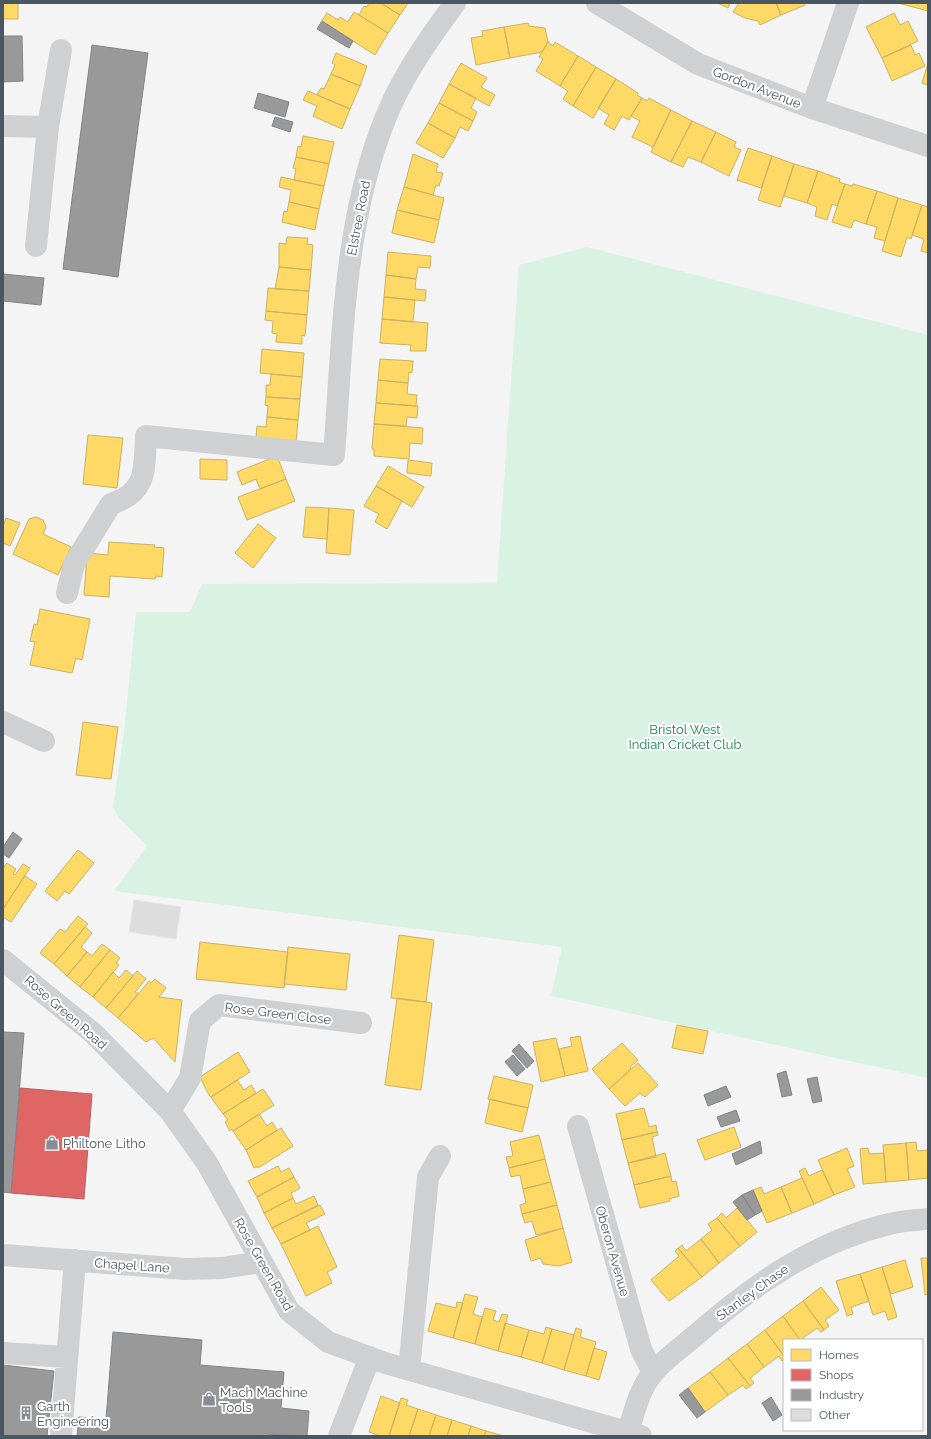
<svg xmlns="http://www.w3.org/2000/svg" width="931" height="1439" font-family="Raleway,sans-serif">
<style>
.green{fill:#d9f2e3}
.homes{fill:#ffd966;stroke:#c9b264}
.shops{fill:#e06666;stroke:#b36164}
.industry{fill:#999;stroke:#818588}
.building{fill:#ddddde;stroke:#e5e6e7}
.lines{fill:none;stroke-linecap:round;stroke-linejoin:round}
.minor{stroke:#ced0d2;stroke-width:22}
.labels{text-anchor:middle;stroke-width:4;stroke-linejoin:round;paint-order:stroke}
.street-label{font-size:13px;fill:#4a5661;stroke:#fff}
.park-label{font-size:13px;fill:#17864f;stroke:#fff}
.poi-label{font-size:13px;fill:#4a5661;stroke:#fff;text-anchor:start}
</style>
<rect width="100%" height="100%" fill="#f4f4f4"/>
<path class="green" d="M587,247L928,335V1078L551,996L562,947L114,891L147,846L119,818L113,807L124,732L136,612H190L202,584L497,583L519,265Z"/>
<path class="homes" d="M3,3H18V19H3Z
M369,3H381L400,15L388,33L359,15L364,6L367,7Z
M381,3H408L400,15Z
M718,3H730L728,8Z
M739,3H776L781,15L760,25L758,21L745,18L733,12Z
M776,3H804L805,5L781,15Z
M898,3H928V11Z
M354,12L388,33L375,55L322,21L327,13L338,20L340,17L348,22Z
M894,13L900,25L908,21L918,41L882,58L866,27Z
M528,23L529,26L545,28L548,42L542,52L510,58L504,27Z
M504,27L510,58L476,65L471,38L483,36L482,31Z
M548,42L553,46L555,42L578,56L560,86L536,71L543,59L539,57Z
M911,45L915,55L919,53L925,66L892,81L882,58Z
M336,53L367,66L360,86L331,74L335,65L332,63Z
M578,56L596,67L573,106L563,99L568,91L560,86Z
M461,63L487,78L481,87L495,95L489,106L449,84Z
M928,63V85L922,83Z
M596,67L616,79L593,118L573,106Z
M331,74L360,86L350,109L317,95L321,88L324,89Z
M616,79L638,93L637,95L642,98L629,120L622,116L614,130L604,124L609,115L598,108Z
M449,84L476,98L471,108L477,112L473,121L439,103Z
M308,91L350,109L342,129L313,116L317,106L303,100Z
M642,98L647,101L649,98L671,110L653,147L632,137L640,121L631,116Z
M439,103L473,121L468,131L460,127L455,138L428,123Z
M671,110L692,121L671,162L651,152Z
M692,121L716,132L701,162L688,157L683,167L671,162Z
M428,123L455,138L443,158L416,143Z
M716,132L736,142L734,147L741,150L729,176L701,162Z
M303,136L334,142L329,164L296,157L298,146L301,147Z
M748,148L772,156L761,188L737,180Z
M413,154L438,164L436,172L443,173L439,186L436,185L433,195L404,187Z
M772,156L794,164L780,207L758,200Z
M296,157L329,164L324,186L294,180L296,169L293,168Z
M794,164L818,171L807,203L784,196Z
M818,171L840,179L839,182L845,184L837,206L832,204L827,220L815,216L817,207L807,203Z
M281,177L324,186L319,209L289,202L291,190L279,187Z
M845,184L852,186L853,184L877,191L866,224L854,220L851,228L832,222Z
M404,187L444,198L439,220L397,210Z
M877,191L898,198L885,241L874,238L877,227L866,224Z
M898,198L922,205L911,239L907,237L901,257L882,251Z
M289,202L319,209L315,230L282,222L284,211L287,212Z
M922,205L928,207V253L921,251L924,239L912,235Z
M397,210L439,220L434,243L392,233Z
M287,237L308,238L307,244L313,245L311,270L279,267V243L286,244Z
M388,252L431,256L430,268L418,267L416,279L386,275Z
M279,267L311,270L309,291L275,289Z
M386,275L416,279L415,289L426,290L425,301L384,297Z
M268,288L309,291L307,315L266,311Z
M384,297L415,300L413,322L382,319Z
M266,311L307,315L305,336L302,335V344L276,342L277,334L272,333L273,321L265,320Z
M382,319L428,323L426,351H410L411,345L380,343Z
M262,349L304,353L302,377L260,373Z
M380,359L413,361L412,373L409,372L408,383L378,380Z
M271,374L302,377L300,399L266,397V385H270Z
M378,380L408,383L407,394L417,395L416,406L376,403Z
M266,397L300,399L298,420L267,417L268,406L265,405Z
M376,403L418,406L417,418L407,417L406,426L374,424Z
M267,417L298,420L296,442L256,438L257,426L266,427Z
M374,424L423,428L422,444L410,443L409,459L374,456V449H372Z
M88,435L123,438L117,488L83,484Z
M277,456L286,479L260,489L256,479L242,485L237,472Z
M200,459L227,460V480L200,479Z
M408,460L432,463L431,476L407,473Z
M388,466L424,487L412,507L376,486Z
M286,479L295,501L247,520L238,497Z
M376,486L402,501L387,529L375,522L379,514L364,506Z
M306,507L329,508L327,539L303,537Z
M329,508L354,510L350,555L326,553Z
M36,517L43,520L46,527L43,534L71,547L58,575L13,554L29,519Z
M6,518L20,523L10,546L3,543V526Z
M258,524L276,538L253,568L235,553Z
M109,542L155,545L154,547L164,548L162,577L156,576L155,579L110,576L109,597L84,595L87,553L108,555Z
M40,609L90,619L82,660L76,658L72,673L30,665L35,642L30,641L34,624L37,625Z
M83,722L118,727L111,779L76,775Z
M78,850L94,863L69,894L65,891L57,901L45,891Z
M7,863L16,869L13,874L15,875L23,864L30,868L3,909V868Z
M25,876L37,884L11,922L3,917V909Z
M78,916L88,924L54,964L40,953L60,929L65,932Z
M85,927L92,933L81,947L87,952L67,976L54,964Z
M399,935L434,940L426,1002L391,998Z
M200,942L288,952L284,988L196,979Z
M102,944L110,950L80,987L67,976L87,952L92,956Z
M288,947L350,954L346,990L284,984Z
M110,950L120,958L116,963L119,965L93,997L80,987Z
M126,970L133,976L106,1008L93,997L113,972L119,978Z
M137,971L146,979L135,992L138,994L118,1018L106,1008Z
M155,979L166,988L159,997L182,1000L175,1062L153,1038L146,1042L118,1018L149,981L151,983Z
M397,998L432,1003L421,1090L385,1085Z
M677,1025L708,1031L703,1054L672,1048Z
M580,1036L588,1071L565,1076L559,1049L572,1046L570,1038Z
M556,1038L565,1076L541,1082L533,1042Z
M622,1043L638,1060L630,1067L631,1069L609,1089L592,1069Z
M238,1052L250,1072L211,1097L209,1095L200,1077Z
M638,1063L658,1085L645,1097L640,1093L625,1106L609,1089Z
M494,1076L533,1085L528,1108L488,1099Z
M237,1080L244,1090L251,1085L256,1093L223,1114L211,1097Z
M263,1089L274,1105L233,1131L232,1129L230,1131L225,1122L228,1120L223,1114Z
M490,1099L528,1108L522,1132L485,1123Z
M644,1108L649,1127L656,1125L657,1132L622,1140L616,1114Z
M259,1114L267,1126L272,1122L277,1130L246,1150L233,1131Z
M734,1127L741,1147L705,1160L697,1140Z
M281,1128L293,1146L258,1168L257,1166L254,1168L246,1150Z
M657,1132L658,1135L652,1137L656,1157L628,1163L622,1140Z
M539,1135L545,1159L509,1168L506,1157L513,1156L510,1142Z
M916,1142L917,1151L928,1150V1178L909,1180L906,1143Z
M906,1143L909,1180L886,1182L883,1145Z
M847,1148L854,1166L847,1169L855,1187L834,1195L818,1160Z
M868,1148L869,1154L884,1153L886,1182L863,1184L860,1149Z
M665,1153L671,1176L634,1185L628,1163Z
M545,1159L551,1182L523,1189L520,1175L511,1177L509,1168Z
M278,1166L281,1172L289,1168L294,1177L257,1197L248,1181Z
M805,1168L809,1176L822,1170L834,1195L814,1204L799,1171Z
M671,1176L672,1182L676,1181L679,1196L669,1199L670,1201L640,1208L634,1185Z
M294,1177L300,1188L291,1193L293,1198L264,1213L257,1197Z
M802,1178L814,1204L792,1213L781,1187Z
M551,1182L557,1205L522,1214L520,1205L526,1203L523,1189Z
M761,1187L764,1194L781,1187L792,1213L767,1223L753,1190Z
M314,1196L318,1205L272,1228L264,1213L293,1198L296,1204Z
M320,1205L325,1214L306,1223L310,1230L281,1244L272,1228Z
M557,1205L563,1228L536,1235L532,1221L525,1223L522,1214Z
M737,1208L757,1232L740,1246L717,1218L722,1213L726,1218Z
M717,1218L740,1246L719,1263L701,1239L712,1230L708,1224Z
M318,1226L337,1267L327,1272L332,1283L306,1296L281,1244Z
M563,1228L572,1262L559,1266L543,1264L541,1258L531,1261L525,1240Z
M701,1239L719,1263L702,1277L678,1248L682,1245L686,1251Z
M678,1248L702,1277L669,1301L651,1280L679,1256L675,1251Z
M921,1258H928V1294L925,1295Z
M905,1260L913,1287L891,1294L882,1267Z
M882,1267L897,1317L888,1320L885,1311L873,1315L860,1274Z
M860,1274L869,1301L851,1307L853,1314L847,1316L836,1281Z
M821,1287L839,1310L825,1320L829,1326L824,1330L803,1301Z
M465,1294L478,1297L473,1314L482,1317L475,1344L453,1338Z
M803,1301L824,1330L821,1332L817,1328L800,1340L783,1316Z
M457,1302L463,1303L453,1338L428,1331L436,1303L456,1308Z
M485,1308L496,1311L493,1320L499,1322L502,1314L508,1315L498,1351L475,1344Z
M783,1316L800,1340H784V1356L765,1330Z
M505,1323L529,1330L521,1357L498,1351Z
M546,1327L552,1329L542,1363L521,1357L529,1330L544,1334Z
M576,1328L582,1330L580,1337L596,1342L586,1376L564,1370Z
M552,1329L574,1335L564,1370L542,1363Z
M765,1330L784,1356V1360L782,1361L779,1356L764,1367L747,1344Z
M747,1344L764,1367L750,1378L754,1383L750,1386L728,1358Z
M594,1348L607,1352L599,1380L586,1376Z
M728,1358L750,1386L746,1389L743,1385L728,1395L710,1372Z
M710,1372L728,1395L705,1412L688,1388Z
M381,1396L400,1403L389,1436H380L369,1432Z
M401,1398L408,1400L406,1405L418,1409L409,1436H389Z
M418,1409L436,1415L429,1436H409Z
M436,1415L452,1420L447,1436H429Z
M452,1420L471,1426L468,1436H447Z
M471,1426L486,1431L484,1436H468Z
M486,1431L504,1436H484Z"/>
<path class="shops" d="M20,1088L92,1094L84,1199L11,1193Z"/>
<path class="industry" d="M322,21L353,41L349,48L317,29Z
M3,36H22L23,81L3,82Z
M92,45L148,53L118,277L63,269Z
M258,93L289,102L285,117L254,108Z
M275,117L293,122L290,132L272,126Z
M3,274L44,278L41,305L3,301Z
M13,832L22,839L9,858L3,854V847Z
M3,1032L24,1033L11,1193L3,1192Z
M519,1044L534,1061L527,1068L512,1051Z
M513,1055L525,1069L517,1076L505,1062Z
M786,1071L792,1095L782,1097L777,1074Z
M817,1077L822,1101L813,1103L807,1079Z
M726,1086L731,1097L708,1106L704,1095Z
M736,1110L740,1121L721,1127L717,1117Z
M760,1141L762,1153L736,1165L732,1154Z
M753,1190L762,1211L755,1215L742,1195Z
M742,1195L755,1215L747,1220L733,1202Z
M113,1332L202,1340L200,1365L284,1372L281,1408L309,1411L307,1436L263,1434L262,1436H77L79,1417L106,1419Z
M3,1365L54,1371L47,1436H3Z
M688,1388L705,1412L697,1418L679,1395Z
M771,1397L782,1415L773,1421L762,1403Z"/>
<path class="building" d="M134,900L181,907L176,939L129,932Z"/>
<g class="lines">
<path class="minor" d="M597,3L698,64L812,108L928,146
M812,108L848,3
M3,126L48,127
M36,246L48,127L61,50
M67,593L74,564L111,504C148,492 144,469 146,436L334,455C343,340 343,212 391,105C408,68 431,36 455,3
M3,722L44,741
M3,960L93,1033L170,1111L207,1163L289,1311L328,1342L385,1363L641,1436
M170,1111L190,1078L200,1021L219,1005L361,1023
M578,1126L641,1349L653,1373
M3,1255L185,1269L222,1268L261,1262
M3,1353L67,1357
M409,1370L428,1177L440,1156
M628,1432C634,1413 639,1390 652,1374C662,1361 683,1346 696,1335C753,1285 814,1242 889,1224C901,1221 915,1220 928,1219
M61,1436L75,1260
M339,1436L370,1357"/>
</g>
<defs>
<g id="shop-bare" transform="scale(1.08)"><path d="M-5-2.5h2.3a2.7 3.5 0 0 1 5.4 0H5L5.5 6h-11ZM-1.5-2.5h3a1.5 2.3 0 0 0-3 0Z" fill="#868d94" stroke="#fff" stroke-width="2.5" paint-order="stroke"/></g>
<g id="building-bare" transform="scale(1.08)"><path d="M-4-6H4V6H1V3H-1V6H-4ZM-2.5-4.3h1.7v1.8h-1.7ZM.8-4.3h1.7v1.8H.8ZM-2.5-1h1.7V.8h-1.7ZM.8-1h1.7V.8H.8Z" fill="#868d94" stroke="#fff" stroke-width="2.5" paint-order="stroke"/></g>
</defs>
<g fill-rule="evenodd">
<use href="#shop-bare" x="52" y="1143"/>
<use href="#shop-bare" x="209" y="1399"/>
<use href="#building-bare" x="26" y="1413"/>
</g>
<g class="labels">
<g class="street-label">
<text transform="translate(757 87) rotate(21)" y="5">Gordon Avenue</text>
<text transform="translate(358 218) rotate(-79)" y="5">Elstree Road</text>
<text transform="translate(66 1012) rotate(41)" y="5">Rose Green Road</text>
<text transform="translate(278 1013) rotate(7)" y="5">Rose Green Close</text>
<text transform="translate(613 1251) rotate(74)" y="5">Oberon Avenue</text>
<text transform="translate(264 1264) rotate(60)" y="5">Rose Green Road</text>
<text transform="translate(132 1265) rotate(4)" y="5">Chapel Lane</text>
<text transform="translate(752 1292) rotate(-36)" y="5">Stanley Chase</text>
</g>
<g class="park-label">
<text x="685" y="734">Bristol West<tspan x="685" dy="15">Indian Cricket Club</tspan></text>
</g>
<g class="poi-label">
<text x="63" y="1148">Philtone Litho</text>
<text x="220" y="1397">Mach Machine<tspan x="220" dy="15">Tools</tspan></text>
<text x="37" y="1411">Garth<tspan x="37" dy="15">Engineering</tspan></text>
</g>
</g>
<rect width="931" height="1439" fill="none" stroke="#4a5661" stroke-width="8"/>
<rect x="783" y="1339" width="140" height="92" fill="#ffffff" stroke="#b7bbc0"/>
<rect x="791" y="1349" width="20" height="12" fill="#ffd966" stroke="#b7bbc0"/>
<text x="819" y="1359" font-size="12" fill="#4a5661">Homes</text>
<rect x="791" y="1369" width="20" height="12" fill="#e06666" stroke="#b7bbc0"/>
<text x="819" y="1379" font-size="12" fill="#4a5661">Shops</text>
<rect x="791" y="1389" width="20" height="12" fill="#999999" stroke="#b7bbc0"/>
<text x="819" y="1399" font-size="12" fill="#4a5661">Industry</text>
<rect x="791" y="1409" width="20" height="12" fill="#ddddde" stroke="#b7bbc0"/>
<text x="819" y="1419" font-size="12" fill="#4a5661">Other</text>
</svg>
